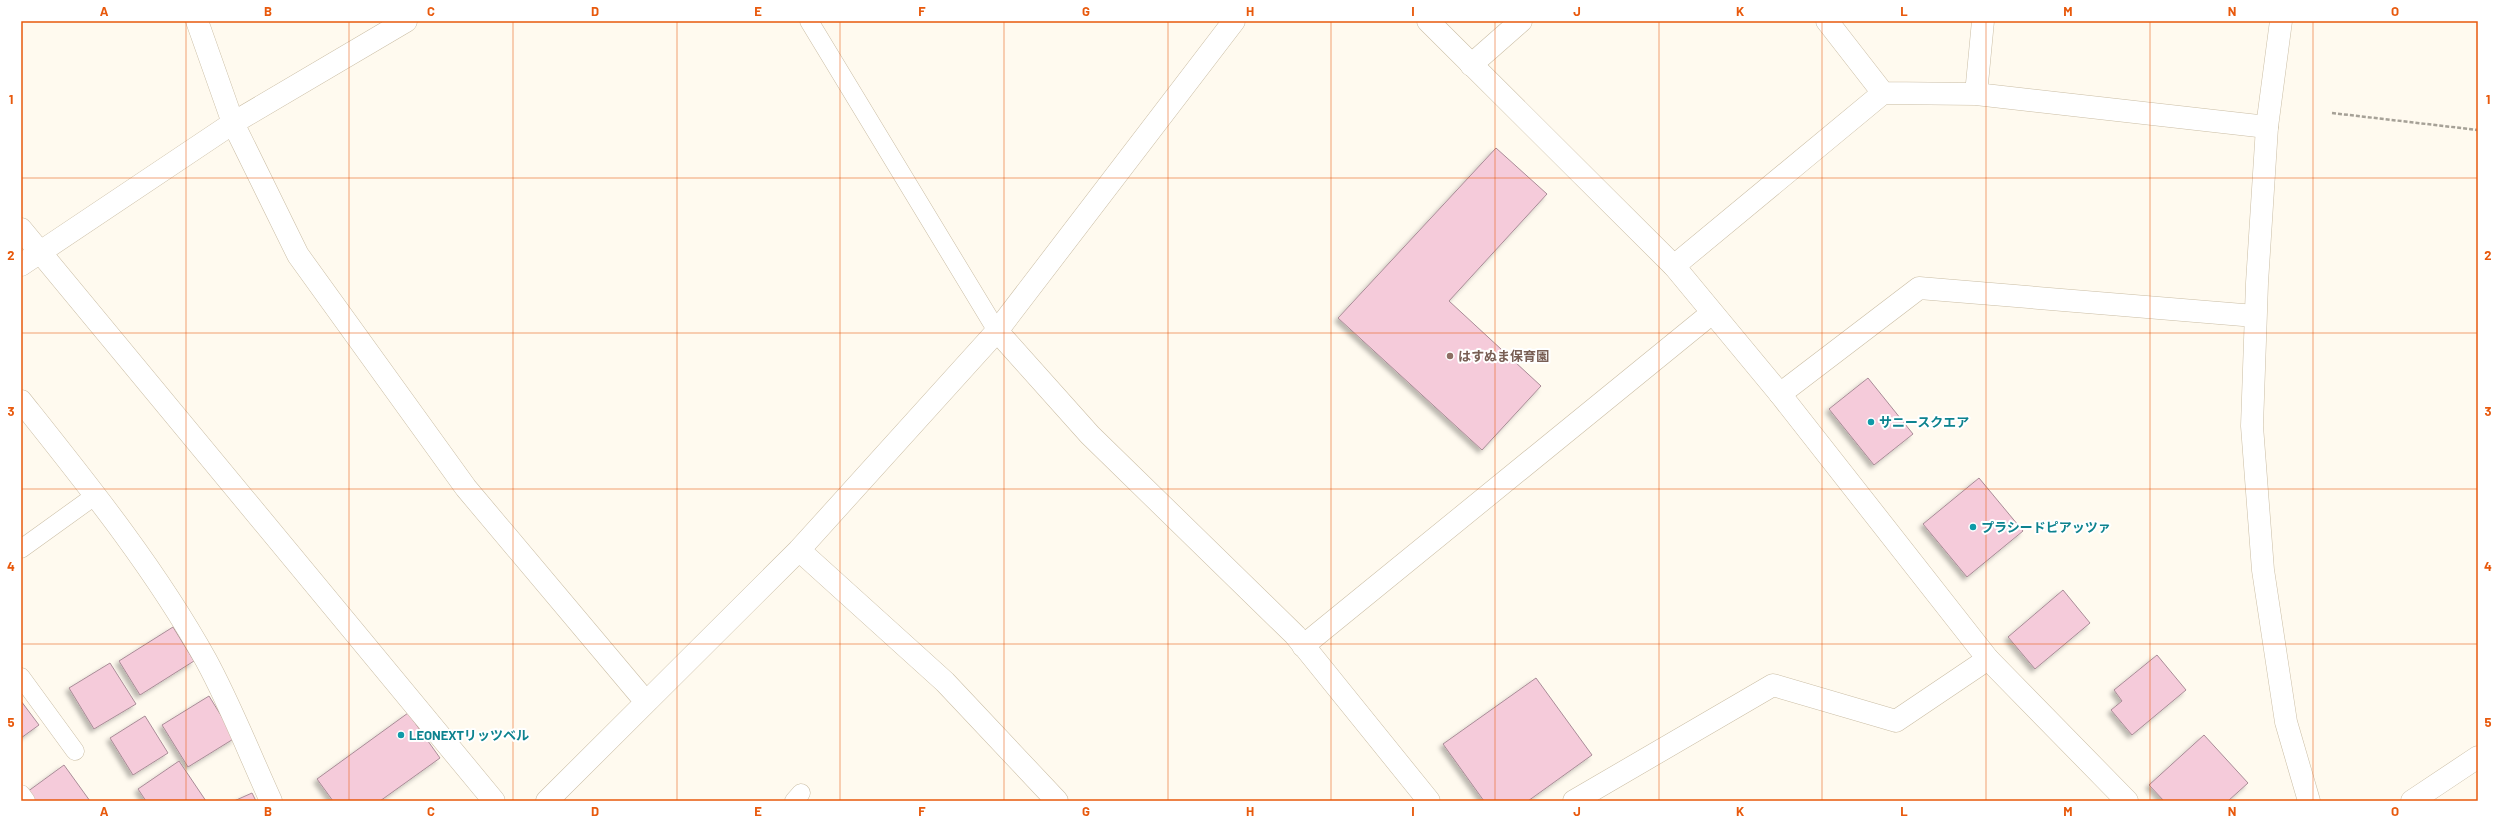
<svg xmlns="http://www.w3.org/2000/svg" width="2499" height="822" font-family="Barlow,'Noto Sans JP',sans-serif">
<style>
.building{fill:#f5cbda;stroke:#a98c97;filter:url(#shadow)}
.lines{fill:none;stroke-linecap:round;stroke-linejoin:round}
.lane-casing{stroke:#cabda4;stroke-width:19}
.street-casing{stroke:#cabda4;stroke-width:23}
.secondary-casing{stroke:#cabda4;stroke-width:23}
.path{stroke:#a6a197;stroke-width:2.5;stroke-dasharray:4 2;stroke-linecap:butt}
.lane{stroke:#fff;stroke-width:18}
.street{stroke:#fff;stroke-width:22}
.secondary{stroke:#fff;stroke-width:22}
.grid{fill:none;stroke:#e8590c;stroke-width:1;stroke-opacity:0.55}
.education-dot{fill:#8d6e63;stroke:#fff;stroke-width:1.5}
.culture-dot{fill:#0f9aa8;stroke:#fff;stroke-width:1.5}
.labels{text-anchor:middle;stroke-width:4;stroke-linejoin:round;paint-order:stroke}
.education-label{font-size:13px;font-weight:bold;fill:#785e54;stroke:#fff;text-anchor:start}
.culture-label{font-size:13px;font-weight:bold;fill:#0d838f;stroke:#fff;text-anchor:start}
.neatline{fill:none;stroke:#e8590c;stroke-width:1.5}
.grid-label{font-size:13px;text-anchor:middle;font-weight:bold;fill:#e8590c}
</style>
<defs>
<filter id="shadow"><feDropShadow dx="-3.5" dy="3.5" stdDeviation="2" flood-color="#0004"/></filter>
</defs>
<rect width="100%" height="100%" fill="#fffaef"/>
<path class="building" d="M1496,148L1547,194L1449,301L1541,386L1482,450L1338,318Z
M1868,378L1913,434L1874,465L1829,409Z
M1979,478L2023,531L1967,577L1923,524Z
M2063,590L2090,623L2035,669L2008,637Z
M173,627L194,661L140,695L119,661Z
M2157,655L2186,690L2132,735L2111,710L2122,701L2114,690Z
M110,663L136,704L94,729L69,688Z
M1536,678L1592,755L1528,801H1484L1443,744Z
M209,696L235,738L188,767L162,725Z
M21,701L39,725L21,738Z
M408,713L440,758L380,801H333L317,779Z
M145,716L168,753L133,775L110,738Z
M2204,735L2248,783L2228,801H2164L2149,785Z
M179,761L206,801H146L138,789Z
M64,765L90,801H34L27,792Z
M252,793L256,801H234Z"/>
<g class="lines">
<g class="lane-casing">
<path id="lane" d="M809,21L997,331
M21,549L96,495
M21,677L75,751
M21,794L26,801
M794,801L801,793"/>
</g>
<g class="street-casing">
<path id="street" d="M197,21L233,123L298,255L466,488L646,702
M1827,21L1883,93
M1471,65L1521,21
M1976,94L1983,21
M21,229L494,801
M21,265L233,123L406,21
M1674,266L1883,93L1976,94L2267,127
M997,331L1090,435L1295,635L1429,801
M1780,394L1919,288L2255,316
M21,401C87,484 155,568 206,660C230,704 250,755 271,801
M799,550L945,682L1057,801
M1303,646L1712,313
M547,801L799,550L997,331L1234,21
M1574,801L1773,685L1896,721L1988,659
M2412,801L2478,757"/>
</g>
<g class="secondary-casing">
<path id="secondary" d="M1428,21L1674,266L1780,394L1988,659L2127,801
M2281,21L2267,127L2257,283L2252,426L2263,570L2286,722L2309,801"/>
</g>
<path class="path" d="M2332,113L2478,130"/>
<use href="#lane" class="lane"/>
<use href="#street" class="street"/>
<use href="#secondary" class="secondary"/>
</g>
<path class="grid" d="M186,21V801M349,21V801M513,21V801M677,21V801M840,21V801M1004,21V801M1168,21V801M1331,21V801M1495,21V801M1659,21V801M1822,21V801M1986,21V801M2150,21V801M2313,21V801M21,178H2478M21,333H2478M21,489H2478M21,644H2478"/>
<circle class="education-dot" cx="1450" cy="356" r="4"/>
<g class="culture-dot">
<circle cx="1871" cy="422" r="4"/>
<circle cx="1973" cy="527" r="4"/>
<circle cx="401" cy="735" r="4"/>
</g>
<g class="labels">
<g class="education-label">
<text x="1458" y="361">はすぬま保育園</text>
</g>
<g class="culture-label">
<text x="1879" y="427">サニースクエア</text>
<text x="1981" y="532">プラシードピアッツァ</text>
<text x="409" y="740">LEONEXTリッツベル</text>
</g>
</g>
<rect width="2499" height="822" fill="none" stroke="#ffffff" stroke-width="44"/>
<rect x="22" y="22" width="2455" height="778" class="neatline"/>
<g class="grid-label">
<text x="104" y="16">A</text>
<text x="268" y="16">B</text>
<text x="431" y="16">C</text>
<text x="595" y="16">D</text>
<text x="758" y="16">E</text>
<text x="922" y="16">F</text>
<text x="1086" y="16">G</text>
<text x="1250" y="16">H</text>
<text x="1413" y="16">I</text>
<text x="1577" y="16">J</text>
<text x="1740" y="16">K</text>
<text x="1904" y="16">L</text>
<text x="2068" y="16">M</text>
<text x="2232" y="16">N</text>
<text x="2395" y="16">O</text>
<text x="11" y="104">1</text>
<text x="2488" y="104">1</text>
<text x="11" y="260">2</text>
<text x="2488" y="260">2</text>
<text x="11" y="416">3</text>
<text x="2488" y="416">3</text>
<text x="11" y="571">4</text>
<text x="2488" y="571">4</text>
<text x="11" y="727">5</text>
<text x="2488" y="727">5</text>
<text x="104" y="816">A</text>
<text x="268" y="816">B</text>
<text x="431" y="816">C</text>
<text x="595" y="816">D</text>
<text x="758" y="816">E</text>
<text x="922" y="816">F</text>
<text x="1086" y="816">G</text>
<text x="1250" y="816">H</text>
<text x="1413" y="816">I</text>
<text x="1577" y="816">J</text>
<text x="1740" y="816">K</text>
<text x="1904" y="816">L</text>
<text x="2068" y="816">M</text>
<text x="2232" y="816">N</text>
<text x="2395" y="816">O</text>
</g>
</svg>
